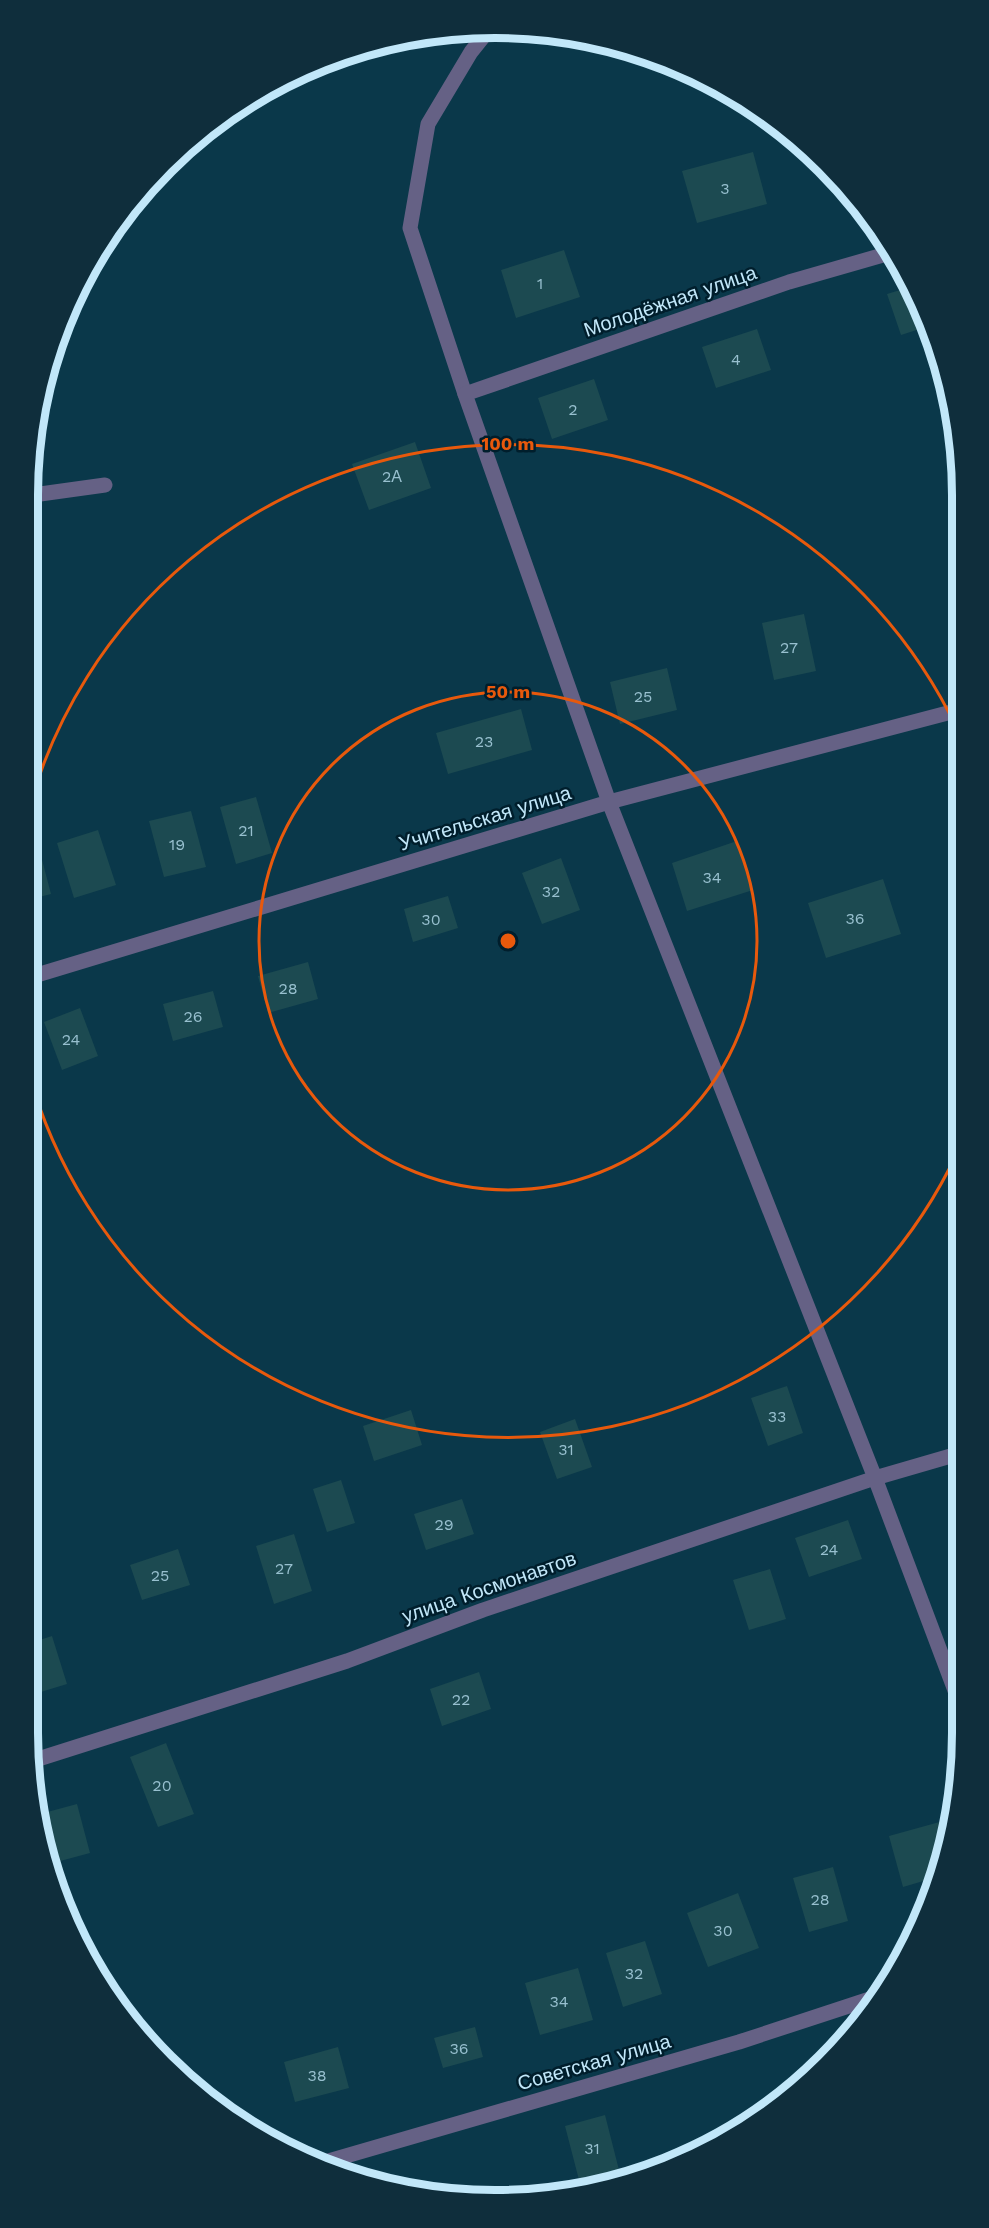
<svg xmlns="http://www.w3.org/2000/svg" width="989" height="2228" font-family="'Work Sans',sans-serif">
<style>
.building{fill:#1c4a51}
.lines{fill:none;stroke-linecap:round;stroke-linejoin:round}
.service{stroke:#656185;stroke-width:15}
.minor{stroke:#656185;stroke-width:15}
.ring{fill:none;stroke:#e8590c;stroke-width:3}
.labels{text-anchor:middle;stroke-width:5;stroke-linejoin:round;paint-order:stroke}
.number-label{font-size:16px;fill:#98c0cf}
.street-label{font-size:20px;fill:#c1e7f9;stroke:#001e2c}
.rim{fill:none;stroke:#c1e7f9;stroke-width:8}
.centre{fill:#e8590c;stroke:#001e2c;stroke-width:3}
.ring-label{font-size:18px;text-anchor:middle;font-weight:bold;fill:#e8590c;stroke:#001e2c;stroke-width:5;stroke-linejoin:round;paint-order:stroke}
</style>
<rect width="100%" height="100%" fill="#0a384a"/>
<path class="building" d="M753,152L767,204L697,223L682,171Z
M564,250L580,297L516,318L501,270Z
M910,287L926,315L929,326L901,335L887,294Z
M757,329L771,370L716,388L702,347Z
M594,379L608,420L552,439L538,398Z
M415,442L431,488L369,510L352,464Z
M804,614L816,671L774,680L762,623Z
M667,668L677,710L620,724L610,682Z
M521,709L532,750L448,774L436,733Z
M256,797L272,853L236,864L220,807Z
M191,811L206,867L164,877L149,821Z
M98,830L116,885L74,898L57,843Z
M737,841L753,890L687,911L672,863Z
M40,852L51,894L27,900V856Z
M561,858L580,910L542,924L522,873Z
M883,879L901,934L826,958L808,903Z
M448,896L458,928L413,942L404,909Z
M308,962L318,999L268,1013L258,976Z
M213,991L223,1027L173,1041L163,1004Z
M80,1008L98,1056L62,1070L44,1022Z
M787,1386L803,1433L768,1446L751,1398Z
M411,1410L422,1445L374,1461L363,1426Z
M575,1419L592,1467L557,1479L540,1432Z
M341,1480L355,1523L327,1532L313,1489Z
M462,1499L474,1534L426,1550L414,1514Z
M848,1520L862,1559L809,1577L795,1538Z
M294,1534L312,1591L274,1604L256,1546Z
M178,1549L190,1585L142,1600L130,1565Z
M770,1569L786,1619L749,1630L733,1580Z
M52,1636L67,1684L31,1695L27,1681V1644Z
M479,1672L491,1709L442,1726L430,1689Z
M166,1743L194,1814L158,1827L130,1757Z
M77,1804L90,1853L49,1864L40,1814Z
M954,1818L937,1877L903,1887L889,1836Z
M833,1867L848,1921L809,1932L793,1878Z
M738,1893L759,1948L708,1967L687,1913Z
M645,1941L662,1994L623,2007L606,1953Z
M578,1968L593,2020L540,2035L525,1983Z
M860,2019L857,2024L847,2040L843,2025Z
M475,2027L483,2057L443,2068L434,2038Z
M338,2047L349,2088L295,2102L284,2062Z
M605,2115L619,2170L579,2180L565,2126Z
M733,2134L728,2139L669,2165L666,2156Z"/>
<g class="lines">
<path class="service" d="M465,394L410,228L428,124L471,52L491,27"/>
<path class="minor" d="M890,253L789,282L465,394L609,802L875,1478L962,1709
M27,500L33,495L105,485
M27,978L609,802L959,710
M32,1761L347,1661L483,1610L875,1478L961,1453
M325,2162L739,2042L873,1998"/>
</g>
<g class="ring">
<circle cx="508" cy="941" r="249"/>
<path d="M958 1151A497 497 0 0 1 28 1070M28 812A497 497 0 0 1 958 731"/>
</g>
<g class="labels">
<g class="number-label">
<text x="725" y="194">3</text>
<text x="540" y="289">1</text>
<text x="736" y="365">4</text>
<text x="573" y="415">2</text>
<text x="392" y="482">2А</text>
<text x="789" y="653">27</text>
<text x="643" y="702">25</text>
<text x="484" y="747">23</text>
<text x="246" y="836">21</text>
<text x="177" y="850">19</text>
<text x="712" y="883">34</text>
<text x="551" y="897">32</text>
<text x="855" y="924">36</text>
<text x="431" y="925">30</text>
<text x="288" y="994">28</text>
<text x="193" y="1022">26</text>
<text x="71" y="1045">24</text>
<text x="777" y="1422">33</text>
<text x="566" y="1455">31</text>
<text x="444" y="1530">29</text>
<text x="829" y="1555">24</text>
<text x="284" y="1574">27</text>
<text x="160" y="1581">25</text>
<text x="461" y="1705">22</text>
<text x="162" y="1791">20</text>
<text x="820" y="1905">28</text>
<text x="723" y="1936">30</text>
<text x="634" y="1979">32</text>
<text x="559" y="2007">34</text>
<text x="459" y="2054">36</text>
<text x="317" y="2081">38</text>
<text x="592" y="2154">31</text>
</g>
<g class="street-label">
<text transform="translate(670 301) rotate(-19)" y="7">Молодёжная улица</text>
<text transform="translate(485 818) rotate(-17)" y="7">Учительская улица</text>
<text transform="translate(489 1587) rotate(-19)" y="7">улица Космонавтов</text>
<text transform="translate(594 2062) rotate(-16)" y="7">Советская улица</text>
</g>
</g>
<path d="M0 0H989V2228H0ZM495 38H495A457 457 0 0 1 952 495V1733A457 457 0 0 1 495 2190H495A457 457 0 0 1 38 1733V495A457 457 0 0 1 495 38Z" fill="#0f2e3c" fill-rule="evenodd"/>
<path class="rim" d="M495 38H495A457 457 0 0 1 952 495V1733A457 457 0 0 1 495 2190H495A457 457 0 0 1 38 1733V495A457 457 0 0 1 495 38Z"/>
<circle cx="508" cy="941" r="9" class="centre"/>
<g class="ring-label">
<text x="508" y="450">100 m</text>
<text x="508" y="698">50 m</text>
</g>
</svg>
